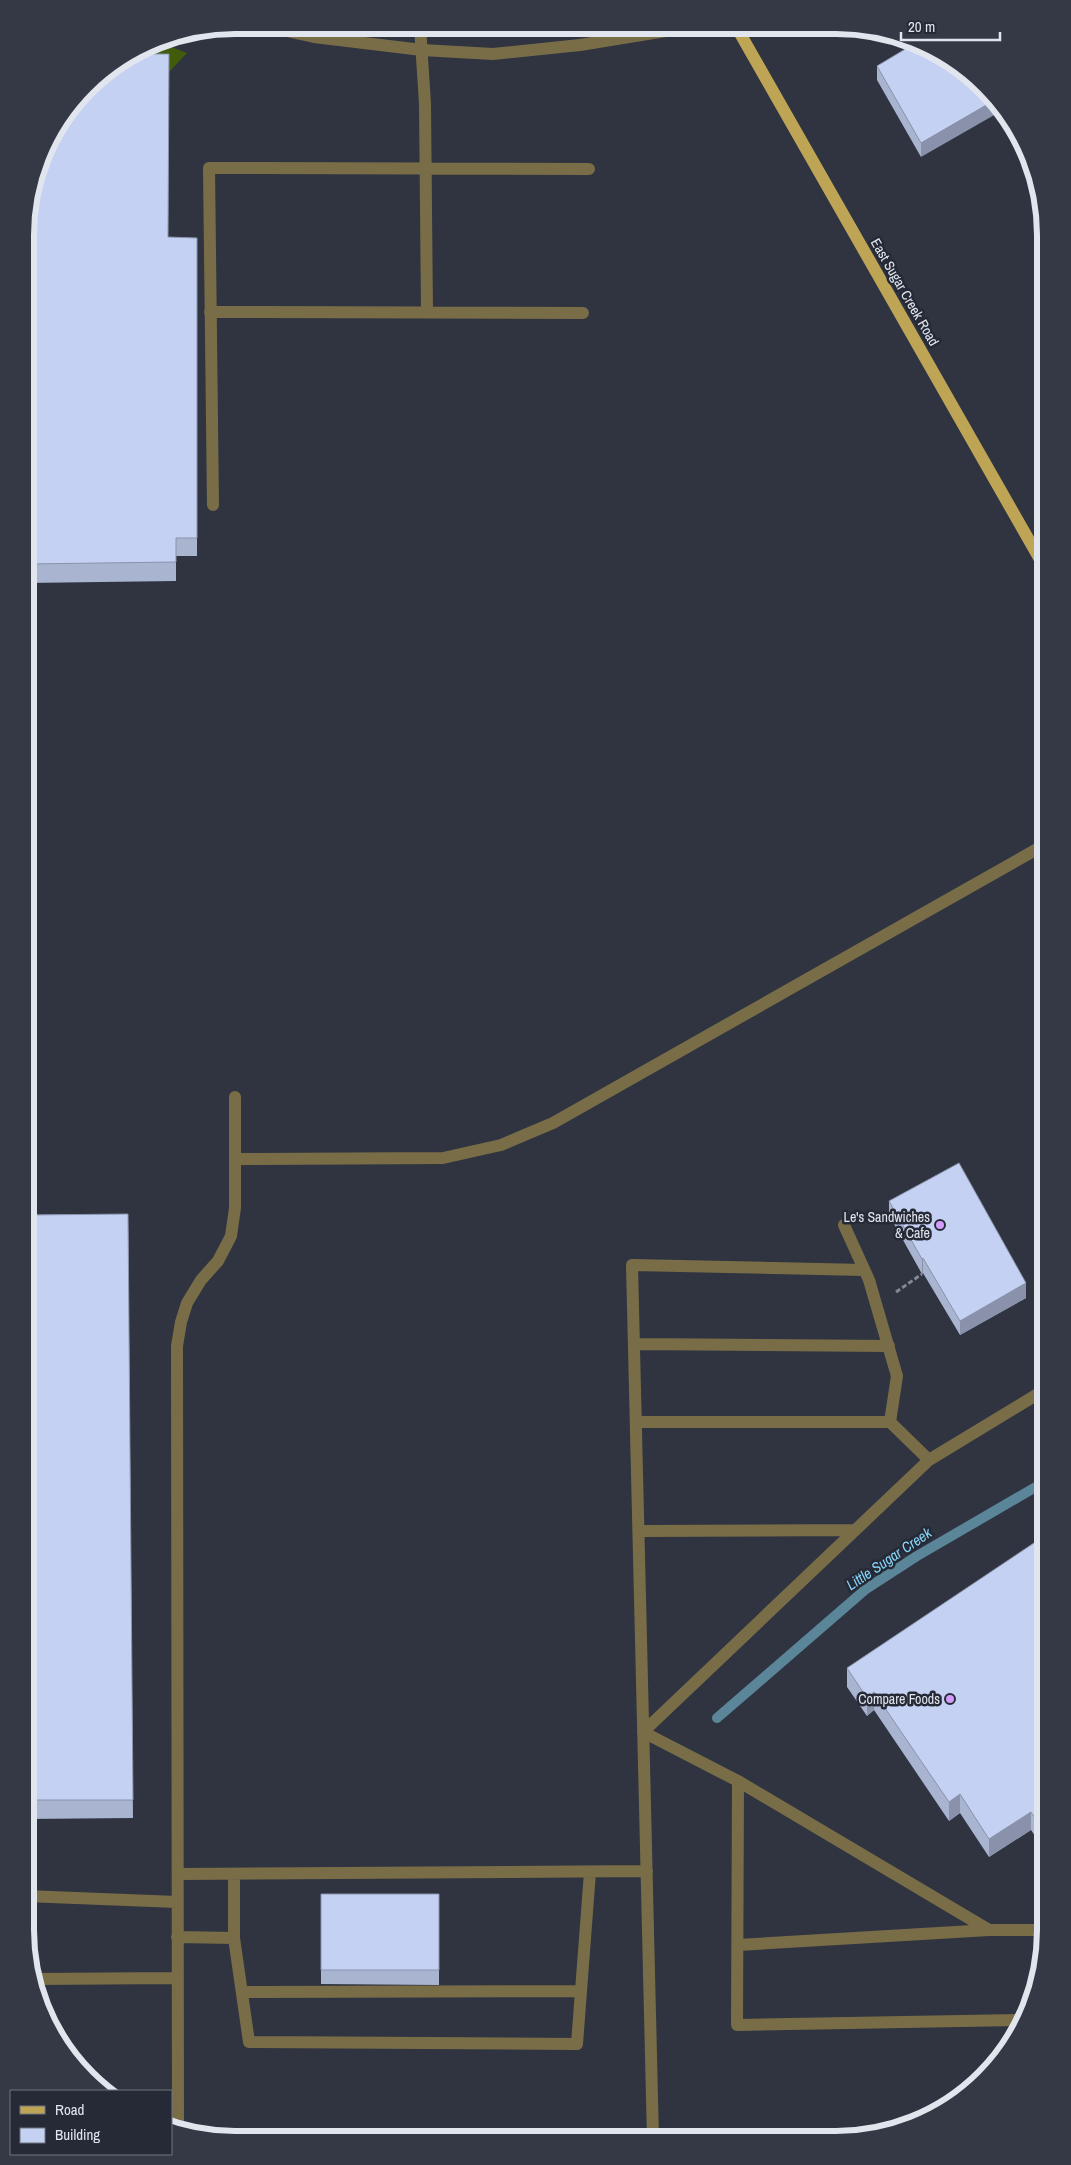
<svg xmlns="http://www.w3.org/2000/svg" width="1071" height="2165" font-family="'Archivo Narrow',sans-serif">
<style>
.green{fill:#415d0c}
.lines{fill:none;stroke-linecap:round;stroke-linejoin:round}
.stream{stroke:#5b869a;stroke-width:10}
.path{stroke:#838892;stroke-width:3;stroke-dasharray:5 2.5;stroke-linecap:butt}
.lane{stroke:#796d48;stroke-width:12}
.street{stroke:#796d48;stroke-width:12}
.primary{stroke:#bea555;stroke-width:12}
.wall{fill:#a9b4d1}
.shaded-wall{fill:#8992aa}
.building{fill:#c4d1f3;stroke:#8992aa}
.poi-dot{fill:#d39cfc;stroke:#252a36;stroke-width:2}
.labels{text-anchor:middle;stroke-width:5;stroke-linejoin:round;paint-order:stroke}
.street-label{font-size:14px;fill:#e1e5ed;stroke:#252a36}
.poi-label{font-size:14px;fill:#e1e5ed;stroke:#252a36;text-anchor:end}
.water-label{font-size:15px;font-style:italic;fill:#87d4f8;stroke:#252a36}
.rim{fill:none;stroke:#e1e5ed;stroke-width:6}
</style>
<rect width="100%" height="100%" fill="#2f3440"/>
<path class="green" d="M155,41L187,53L169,72L103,73Z"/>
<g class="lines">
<path class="stream" d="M717,1718L866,1589L917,1556L1046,1481"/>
<path class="path" d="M896,1292L922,1274"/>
<path class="lane" d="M420,26L425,104L427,312
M210,312L583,313
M213,505L209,168L589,169
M235,1159L443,1158L501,1145L553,1123L1046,844
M844,1225L869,1280L897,1376L890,1422
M634,1344L889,1346
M636,1422H890L929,1460
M639,1531L854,1530
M738,1781L737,2025L1025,2020
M178,1874L647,1871
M234,1874V1938L249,2042L577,2044L590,1872
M25,1896L177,1902
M989,1930L738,1781L643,1732L929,1460L1046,1389
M177,1937L234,1938
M738,1945L989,1930H1046
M33,1979L178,1978
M242,1992L581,1991
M178,2130L177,1346L181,1322L187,1303L201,1280L218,1261L231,1236L235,1208V1097
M653,2139L632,1265L864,1270"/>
<path class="street" d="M259,25L314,37L422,50L493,54L580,45L684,28"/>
<path class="primary" d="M737,28L1046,570"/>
</g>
<path class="wall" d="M929,47L921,157L877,80V66Z
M27,207L168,237L197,238V556H176V581L26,583Z
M889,1201L1026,1298L960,1335L923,1273L922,1274L889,1215Z
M128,1214L133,1818L25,1819L26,1215Z
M1046,1535V1852L1031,1830L989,1857L960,1813L949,1821L874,1710L867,1716L847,1687V1668Z
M321,1894H439V1985L321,1984Z"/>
<path class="shaded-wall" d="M995,100L1003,110L921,157V143Z
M923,1258V1273L922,1274V1259Z
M1026,1283V1298L960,1335V1321Z
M874,1692V1710L867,1716V1698Z
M960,1794V1813L949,1821V1802Z
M1031,1812V1830L989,1857V1839Z"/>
<path class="building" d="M917,42L929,47L975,77L995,100L921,143L877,66Z
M133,54H169L168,237L197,238V538H176V562L26,564L27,207L47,142L96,77Z
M959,1163L1026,1283L960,1321L923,1258L922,1259L889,1201Z
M128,1214L133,1800H25L26,1215Z
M1046,1535V1834L1031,1812L989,1839L960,1794L949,1802L874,1692L867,1698L847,1668Z
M321,1894H439V1970H321Z"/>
<g class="poi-dot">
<circle cx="940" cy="1225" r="5"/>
<circle cx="950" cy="1699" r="5"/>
</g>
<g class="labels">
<g class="street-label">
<text transform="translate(905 292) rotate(60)" y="5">East Sugar Creek Road</text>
</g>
<g class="poi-label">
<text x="930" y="1222">Le's Sandwiches<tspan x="930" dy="16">&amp; Cafe</tspan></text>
<text x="940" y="1704">Compare Foods</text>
</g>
<g class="water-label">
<text transform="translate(889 1559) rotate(-34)" y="5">Little Sugar Creek</text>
</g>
</g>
<path d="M0 0H1071V2165H0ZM235 34H836A201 201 0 0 1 1037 235V1930A201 201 0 0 1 836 2131H235A201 201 0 0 1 34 1930V235A201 201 0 0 1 235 34Z" fill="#343945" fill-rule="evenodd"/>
<path class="rim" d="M235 34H836A201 201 0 0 1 1037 235V1930A201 201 0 0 1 836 2131H235A201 201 0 0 1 34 1930V235A201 201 0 0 1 235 34Z"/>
<rect x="10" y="2090" width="162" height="65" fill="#252a36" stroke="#70757f"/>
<rect x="20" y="2106" width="25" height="8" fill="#bea555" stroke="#70757f"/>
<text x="55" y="2115" font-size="15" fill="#e1e5ed">Road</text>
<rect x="20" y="2128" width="25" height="15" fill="#c4d1f3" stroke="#70757f"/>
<text x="55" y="2140" font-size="15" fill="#e1e5ed">Building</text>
<path d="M901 32v8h99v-8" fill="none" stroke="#e1e5ed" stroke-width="2.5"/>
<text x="908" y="32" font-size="15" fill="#e1e5ed" stroke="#252a36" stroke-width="4" paint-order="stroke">20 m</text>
</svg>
